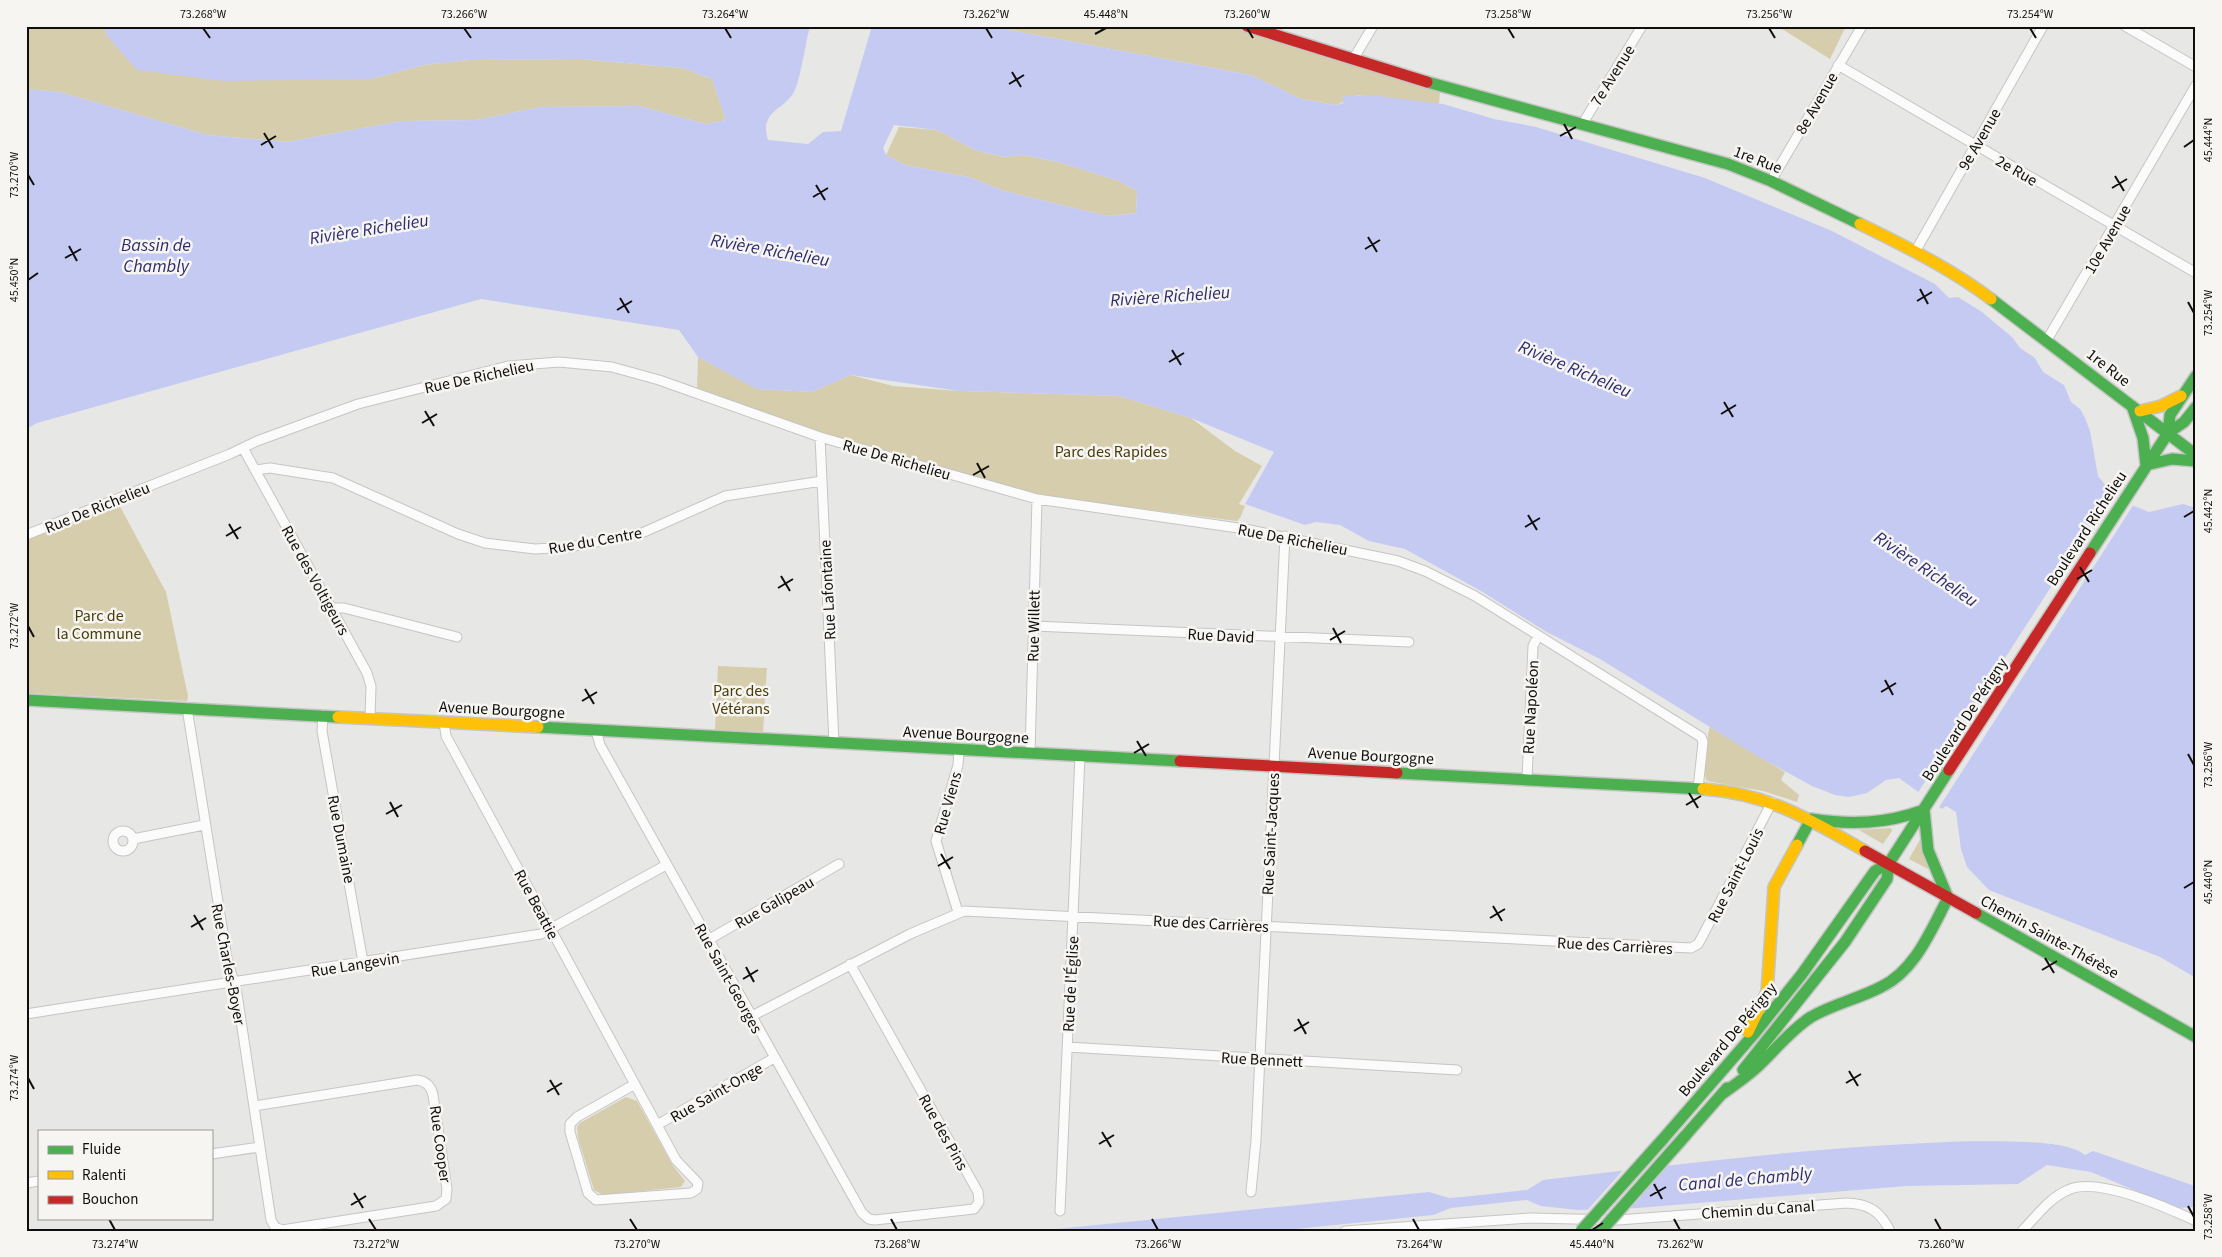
<svg xmlns="http://www.w3.org/2000/svg" width="2222" height="1257" font-family="'Source Sans 3',sans-serif">
<style>
.green{fill:#d5cdab}
.water{fill:#c5caf2;fill-rule:evenodd}
.pier{fill:#e7e7e5}
.lines{fill:none;stroke-linecap:round;stroke-linejoin:round}
.street-casing{stroke:#c5c5c3;stroke-width:11}
.fast-casing{stroke:#c5c5c3;stroke-width:14}
.slow-casing{stroke:#c5c5c3;stroke-width:14}
.jam-casing{stroke:#c5c5c3;stroke-width:14}
.street{stroke:#fbfbfb;stroke-width:9}
.fast{stroke:#4caf50;stroke-width:11}
.slow{stroke:#ffc107;stroke-width:11}
.jam{stroke:#c62828;stroke-width:11}
.fast-bridge-casing{stroke:#c5c5c3;stroke-width:14;stroke-linecap:butt}
.fast-bridge{stroke:#4caf50;stroke-width:11}
.ticks{fill:none;stroke:#100f0e;stroke-width:2}
.labels{text-anchor:middle;stroke-width:5;stroke-linejoin:round;paint-order:stroke}
.street-label{font-size:16px;fill:#100f0e;stroke:#f6f5f1}
.park-label{font-size:16px;fill:#473c09;stroke:#f6f5f1}
.water-label{font-size:18px;font-style:italic;fill:#2e2c6f;stroke:#f6f5f1}
.neatline{fill:none;stroke:#100f0e;stroke-width:2}
.ticks-label{font-size:12px;text-anchor:middle;fill:#100f0e}
</style>
<rect width="100%" height="100%" fill="#e7e7e5"/>
<path class="green" d="M26,26H104L107,36L371,79L424,65L469,60L580,59L682,68L712,79L726,120L706,124L639,106L541,107L476,120L401,121L287,142L208,135L60,92L26,89Z
M988,26H1247L1354,58L1359,67L1440,92L1439,104L1358,95L1336,105L1301,99L1251,75Z
M1777,26H1846L1830,59Z
M899,127L937,130L977,151L1004,157L1024,155L1058,162L1119,181L1137,191L1136,213L1108,216L1004,191L969,177L905,165L886,155Z
M698,357L757,389L812,392L851,375L893,386L959,391L1119,396L1191,418L1235,451L1262,466L1239,504L1245,506L1240,518L1237,521L1079,501L1026,492L815,431L697,389Z
M116,499L166,592L188,696L187,701L26,693V535Z
M718,666L767,668L763,732L715,730Z
M1710,727L1785,772L1781,780L1799,795L1797,802L1763,791L1707,781C1702,774 1707,735 1710,727Z
M1891,828L1892,831L1883,844L1859,830Z
M1921,838L1930,870L1909,859Z
M626,1097L637,1101L673,1166L685,1181L681,1187L603,1195L594,1190L578,1138L577,1127L580,1123Z"/>
<path class="water" d="M104,26H810C806,40 800,82 794,92C783,111 759,111 768,140L808,144L823,132L841,131L872,26H988L1251,75L1301,99L1336,105L1343,103V96L1370,95L1443,104L1494,119L1536,127L1705,178L1832,231L1935,284L1949,298L1958,297L1982,312L2013,338L2020,348L2035,358L2043,372L2064,385L2071,402L2080,409L2085,418L2090,431L2098,476L2111,492L2134,506L2149,512L2183,504L2196,508V978L2160,957L1989,890L1967,867L1961,849L1956,812L1946,806L1942,809L1899,778L1886,780L1867,793L1849,797L1835,795L1812,786L1752,753L1600,659L1545,631L1481,591L1405,549L1369,541L1340,525L1316,522L1305,525L1245,504L1274,452L1191,418L1119,396L959,391L851,375L812,392L756,389L698,357L679,330L481,299L37,423L26,429V89L60,92L208,135L287,142L401,121L476,120L541,107L639,106L706,124L726,120L712,79L682,68L580,59L469,60L424,65L371,79L224,81L137,70L107,36ZM894,125L937,130L977,151L1005,157L1024,155L1058,162L1119,181L1137,191L1136,213L1108,216L1004,191L969,177L905,165L886,155L883,148Z
M1977,1141C2003,1142 2067,1139 2085,1155L2093,1151L2192,1185L2196,1188V1207L2177,1208L2091,1172L2047,1165L2018,1184L1906,1186L1638,1208L1578,1210L1541,1206L1527,1200L1451,1208L1433,1215L1276,1231H1036L1429,1192L1449,1198L1463,1197L1527,1190L1543,1180C1688,1163 1831,1145 1977,1141Z"/>
<path class="pier" d="M2113,491L2134,504L1938,809L1913,791L1917,794Z
M1671,1162L1628,1211L1585,1213L1625,1168Z"/>
<g class="lines">
<g class="street-casing">
<path id="street" d="M2125,26L2196,67
M1354,58L1373,26
M1838,65L2196,273
M1583,123L1642,26
M1771,181L1862,26
M1915,252L2043,26
M2047,340L2196,85
M820,437L834,743
M243,448L367,673L371,686L370,718
M256,470L270,468L333,478L458,534L485,543L535,549L570,547L642,533L725,496L822,481
M26,535L230,454L257,441L358,404L508,366L559,362L612,367L659,380L820,437L1037,499L1245,529L1398,561L1425,571L1475,596L1701,737L1703,742L1698,789
M331,608H344L457,637
M1034,626L1409,642
M187,708L227,958L237,994L271,1220L275,1227L282,1230L436,1206L446,1199L447,1189L433,1095C431,1086 426,1081 417,1080L254,1106
M323,715L322,731L363,962
M444,722L446,736L676,1160L698,1183L697,1189L691,1193L596,1200L588,1193L570,1132V1124L577,1117L635,1084
M596,730L600,745L862,1213L869,1219L875,1220L974,1209L979,1202L978,1192L850,964
M1030,753L1037,499
M1527,779L1533,646L1538,636
M113 841a10 10 0 1 1 20 0a10 10 0 1 1-20 0Z
M133,839L204,825
M958,912L936,841L958,765L959,750
M708,940L839,864
M26,1014L541,934L666,865
M752,1016L910,934L964,911L1691,948L1698,944L1702,937L1772,802
M1067,1047L1457,1070
M657,1125L774,1058
M211,1154L260,1147
M26,1183L39,1181
M1251,1192L1256,1140L1285,536
M1060,1211L1080,756
M1345,1231L1530,1218L1618,1220L1847,1203C1869,1204 1880,1211 1890,1231
M2022,1231C2036,1217 2049,1198 2068,1190C2097,1176 2168,1208 2196,1221"/>
</g>
<g class="fast-casing">
<path id="fast" d="M1427,82L1728,164L1771,181L1860,224
M1991,299L2196,455
M2132,406L2143,438L2146,465
M2168,433L2170,415L2196,376
M2146,465L2172,459L2196,461
M2090,553L2168,433L2184,422L2196,407
M26,700L338,717
M538,727L1180,761
M1397,773L1703,789
M1797,845L1811,819C1851,825 1886,824 1924,810
M1976,913L2196,1037
M1743,1070L1845,942L1887,879L1889,863
M1722,1094C1733,1086 1745,1078 1755,1069C1774,1052 1789,1031 1811,1017C1833,1004 1858,999 1881,987C1915,971 1931,930 1948,898L1928,850L1924,810
M1685,1136L1727,1088
M1663,1139L1754,1034L1802,974L1875,871L1889,863L1949,770"/>
</g>
<g class="slow-casing">
<path id="slow" d="M1860,224C1905,246 1951,269 1991,299
M2140,411L2161,406L2181,396
M338,717L538,727
M1703,789C1767,793 1811,820 1865,851
M1748,1032L1767,992L1774,887L1797,845"/>
</g>
<g class="jam-casing">
<path id="jam" d="M1247,26L1427,82
M1180,761L1397,773
M1949,770L2090,553
M1865,851L1976,913"/>
</g>
<use href="#street" class="street"/>
<use href="#fast" class="fast"/>
<use href="#slow" class="slow"/>
<use href="#jam" class="jam"/>
<g class="fast-bridge-casing">
<path id="fast-bridge" d="M1581,1231L1663,1139
M1601,1231L1685,1136"/>
</g>
<use href="#fast-bridge" class="fast-bridge"/>
</g>
<path class="ticks" d="M203,28L210,38M464,28L471,38M725,28L731,38M986,28L992,38M1247,28L1253,38M1508,28L1514,38M1769,28L1775,38M2030,28L2036,38M1095,34L1106,28M1012,72L1021,87M1009,84L1024,75M1564,124L1572,139M264,133L273,148M1560,136L1576,127M261,145L276,136M2184,147L2194,140M28,175L34,185M2115,176L2124,191M816,185L825,200M2112,188L2127,179M813,197L828,188M1368,237L1377,252M69,246L77,261M1365,249L1380,240M65,258L81,249M28,280L38,273M1920,289L1928,304M620,298L629,313M1917,301L1932,292M2188,302L2194,313M617,310L632,301M1172,350L1181,365M1169,362L1184,353M1724,402L1733,417M425,411L434,426M1721,414L1736,405M422,423L437,414M977,463L985,478M973,475L989,466M1528,515L1537,530M2184,517L2194,511M229,524L238,539M1525,527L1540,518M226,536L241,527M2080,567L2089,582M781,576L790,591M2077,579L2092,570M778,588L793,579M28,626L34,637M1333,628L1341,643M1330,640L1345,631M1885,680L1893,695M585,689L594,704M1881,692L1896,683M582,701L597,692M1137,741L1146,756M1134,753L1149,744M2188,754L2194,765M1689,793L1698,808M390,802L398,817M1686,805L1701,796M386,814L402,805M941,854L950,869M938,866L953,857M2184,888L2194,882M1493,906L1502,921M194,915L203,930M1490,918L1505,909M191,927L206,918M2045,958L2054,973M746,967L754,982M2042,970L2057,961M743,979L758,970M1298,1019L1306,1034M1294,1031L1309,1022M1849,1071L1858,1086M28,1078L34,1089M550,1080L559,1095M1846,1083L1861,1074M547,1092L562,1083M1102,1132L1111,1147M1099,1144L1114,1135M1654,1184L1662,1199M354,1193L363,1208M1650,1196L1666,1187M351,1205L366,1196M2188,1206L2194,1217M109,1219L115,1230M369,1219L376,1230M630,1219L637,1230M891,1219L897,1230M1152,1219L1158,1230M1413,1219L1419,1230M1674,1219L1680,1230M1935,1219L1941,1230M1592,1230L1603,1223"/>
<g class="labels">
<g class="street-label">
<text transform="translate(1612 75) rotate(-58)" y="6">7e Avenue</text>
<text transform="translate(1816 103) rotate(-60)" y="6">8e Avenue</text>
<text transform="translate(1979 139) rotate(-60)" y="6">9e Avenue</text>
<text transform="translate(1758 159) rotate(21)" y="6">1re Rue</text>
<text transform="translate(2017 170) rotate(30)" y="6">2e Rue</text>
<text transform="translate(2107 239) rotate(-60)" y="6">10e Avenue</text>
<text transform="translate(2109 367) rotate(38)" y="6">1re Rue</text>
<text transform="translate(479 376) rotate(-12)" y="6">Rue De Richelieu</text>
<text transform="translate(897 459) rotate(16)" y="6">Rue De Richelieu</text>
<text transform="translate(97 507) rotate(-22)" y="6">Rue De Richelieu</text>
<text transform="translate(2086 528) rotate(-57)" y="6">Boulevard Richelieu</text>
<text transform="translate(1293 539) rotate(11)" y="6">Rue De Richelieu</text>
<text transform="translate(595 540) rotate(-10)" y="6">Rue du Centre</text>
<text transform="translate(316 580) rotate(61)" y="6">Rue des Voltigeurs</text>
<text transform="translate(827 590) rotate(-93)" y="6">Rue Lafontaine</text>
<text transform="translate(1033 626) rotate(-89)" y="6">Rue Willett</text>
<text transform="translate(1221 635) rotate(3)" y="6">Rue David</text>
<text transform="translate(1530 707) rotate(-87)" y="6">Rue Napoléon</text>
<text transform="translate(502 709) rotate(3)" y="6">Avenue Bourgogne</text>
<text transform="translate(1964 719) rotate(-57)" y="6">Boulevard De Périgny</text>
<text transform="translate(966 734) rotate(3)" y="6">Avenue Bourgogne</text>
<text transform="translate(1371 755) rotate(3)" y="6">Avenue Bourgogne</text>
<text transform="translate(947 803) rotate(-74)" y="6">Rue Viens</text>
<text transform="translate(1270 834) rotate(-87)" y="6">Rue Saint-Jacques</text>
<text transform="translate(342 839) rotate(79)" y="6">Rue Dumaine</text>
<text transform="translate(1735 875) rotate(-63)" y="6">Rue Saint-Louis</text>
<text transform="translate(774 902) rotate(-30)" y="6">Rue Galipeau</text>
<text transform="translate(537 904) rotate(62)" y="6">Rue Beattie</text>
<text transform="translate(1211 923) rotate(3)" y="6">Rue des Carrières</text>
<text transform="translate(2050 936) rotate(29)" y="6">Chemin Sainte-Thérèse</text>
<text transform="translate(1615 945) rotate(3)" y="6">Rue des Carrières</text>
<text transform="translate(229 964) rotate(79)" y="6">Rue Charles-Boyer</text>
<text transform="translate(355 964) rotate(-9)" y="6">Rue Langevin</text>
<text transform="translate(729 978) rotate(61)" y="6">Rue Saint-Georges</text>
<text transform="translate(1070 984) rotate(-87)" y="6">Rue de l'Église</text>
<text transform="translate(1727 1039) rotate(-50)" y="6">Boulevard De Périgny</text>
<text transform="translate(1262 1059) rotate(3)" y="6">Rue Bennett</text>
<text transform="translate(716 1092) rotate(-30)" y="6">Rue Saint-Onge</text>
<text transform="translate(944 1132) rotate(61)" y="6">Rue des Pins</text>
<text transform="translate(441 1144) rotate(82)" y="6">Rue Cooper</text>
<text transform="translate(1758 1209) rotate(-4)" y="6">Chemin du Canal</text>
</g>
<g class="park-label">
<text x="1111" y="457">Parc des Rapides</text>
<text x="99" y="621">Parc de<tspan x="99" dy="18">la Commune</tspan></text>
<text x="741" y="696">Parc des<tspan x="741" dy="18">Vétérans</tspan></text>
</g>
<g class="water-label">
<text transform="translate(369 229) rotate(-9)" y="6">Rivière Richelieu</text>
<text x="156" y="251">Bassin de<tspan x="156" dy="21">Chambly</tspan></text>
<text transform="translate(770 250) rotate(10)" y="6">Rivière Richelieu</text>
<text transform="translate(1170 296) rotate(-4)" y="6">Rivière Richelieu</text>
<text transform="translate(1575 369) rotate(23)" y="6">Rivière Richelieu</text>
<text transform="translate(1926 569) rotate(34)" y="6">Rivière Richelieu</text>
<text transform="translate(1745 1179) rotate(-5)" y="6">Canal de Chambly</text>
</g>
</g>
<rect width="2222" height="1257" fill="none" stroke="#f6f5f1" stroke-width="55"/>
<rect x="38" y="1130" width="175" height="90" fill="#f6f5f1" stroke="#9a9996"/>
<rect x="48" y="1146" width="25" height="8" fill="#4caf50" stroke="#9a9996"/>
<text x="82" y="1154" font-size="15" fill="#100f0e">Fluide</text>
<rect x="48" y="1171" width="25" height="8" fill="#ffc107" stroke="#9a9996"/>
<text x="82" y="1180" font-size="15" fill="#100f0e">Ralenti</text>
<rect x="48" y="1196" width="25" height="8" fill="#c62828" stroke="#9a9996"/>
<text x="82" y="1204" font-size="15" fill="#100f0e">Bouchon</text>
<rect x="28" y="28" width="2166" height="1202" class="neatline"/>
<g class="ticks-label">
<text x="203" y="18">73.268°W</text>
<text x="464" y="18">73.266°W</text>
<text x="725" y="18">73.264°W</text>
<text x="986" y="18">73.262°W</text>
<text x="1106" y="18">45.448°N</text>
<text x="1247" y="18">73.260°W</text>
<text x="1508" y="18">73.258°W</text>
<text x="1769" y="18">73.256°W</text>
<text x="2030" y="18">73.254°W</text>
<text transform="translate(2208 140) rotate(-90)" y="4">45.444°N</text>
<text transform="translate(14 175) rotate(-90)" y="4">73.270°W</text>
<text transform="translate(14 280) rotate(-90)" y="4">45.450°N</text>
<text transform="translate(2208 313) rotate(-90)" y="4">73.254°W</text>
<text transform="translate(2208 511) rotate(-90)" y="4">45.442°N</text>
<text transform="translate(14 626) rotate(-90)" y="4">73.272°W</text>
<text transform="translate(2208 765) rotate(-90)" y="4">73.256°W</text>
<text transform="translate(2208 882) rotate(-90)" y="4">45.440°N</text>
<text transform="translate(14 1078) rotate(-90)" y="4">73.274°W</text>
<text transform="translate(2208 1217) rotate(-90)" y="4">73.258°W</text>
<text x="115" y="1248">73.274°W</text>
<text x="376" y="1248">73.272°W</text>
<text x="637" y="1248">73.270°W</text>
<text x="897" y="1248">73.268°W</text>
<text x="1158" y="1248">73.266°W</text>
<text x="1419" y="1248">73.264°W</text>
<text x="1592" y="1248">45.440°N</text>
<text x="1680" y="1248">73.262°W</text>
<text x="1941" y="1248">73.260°W</text>
</g>
</svg>
